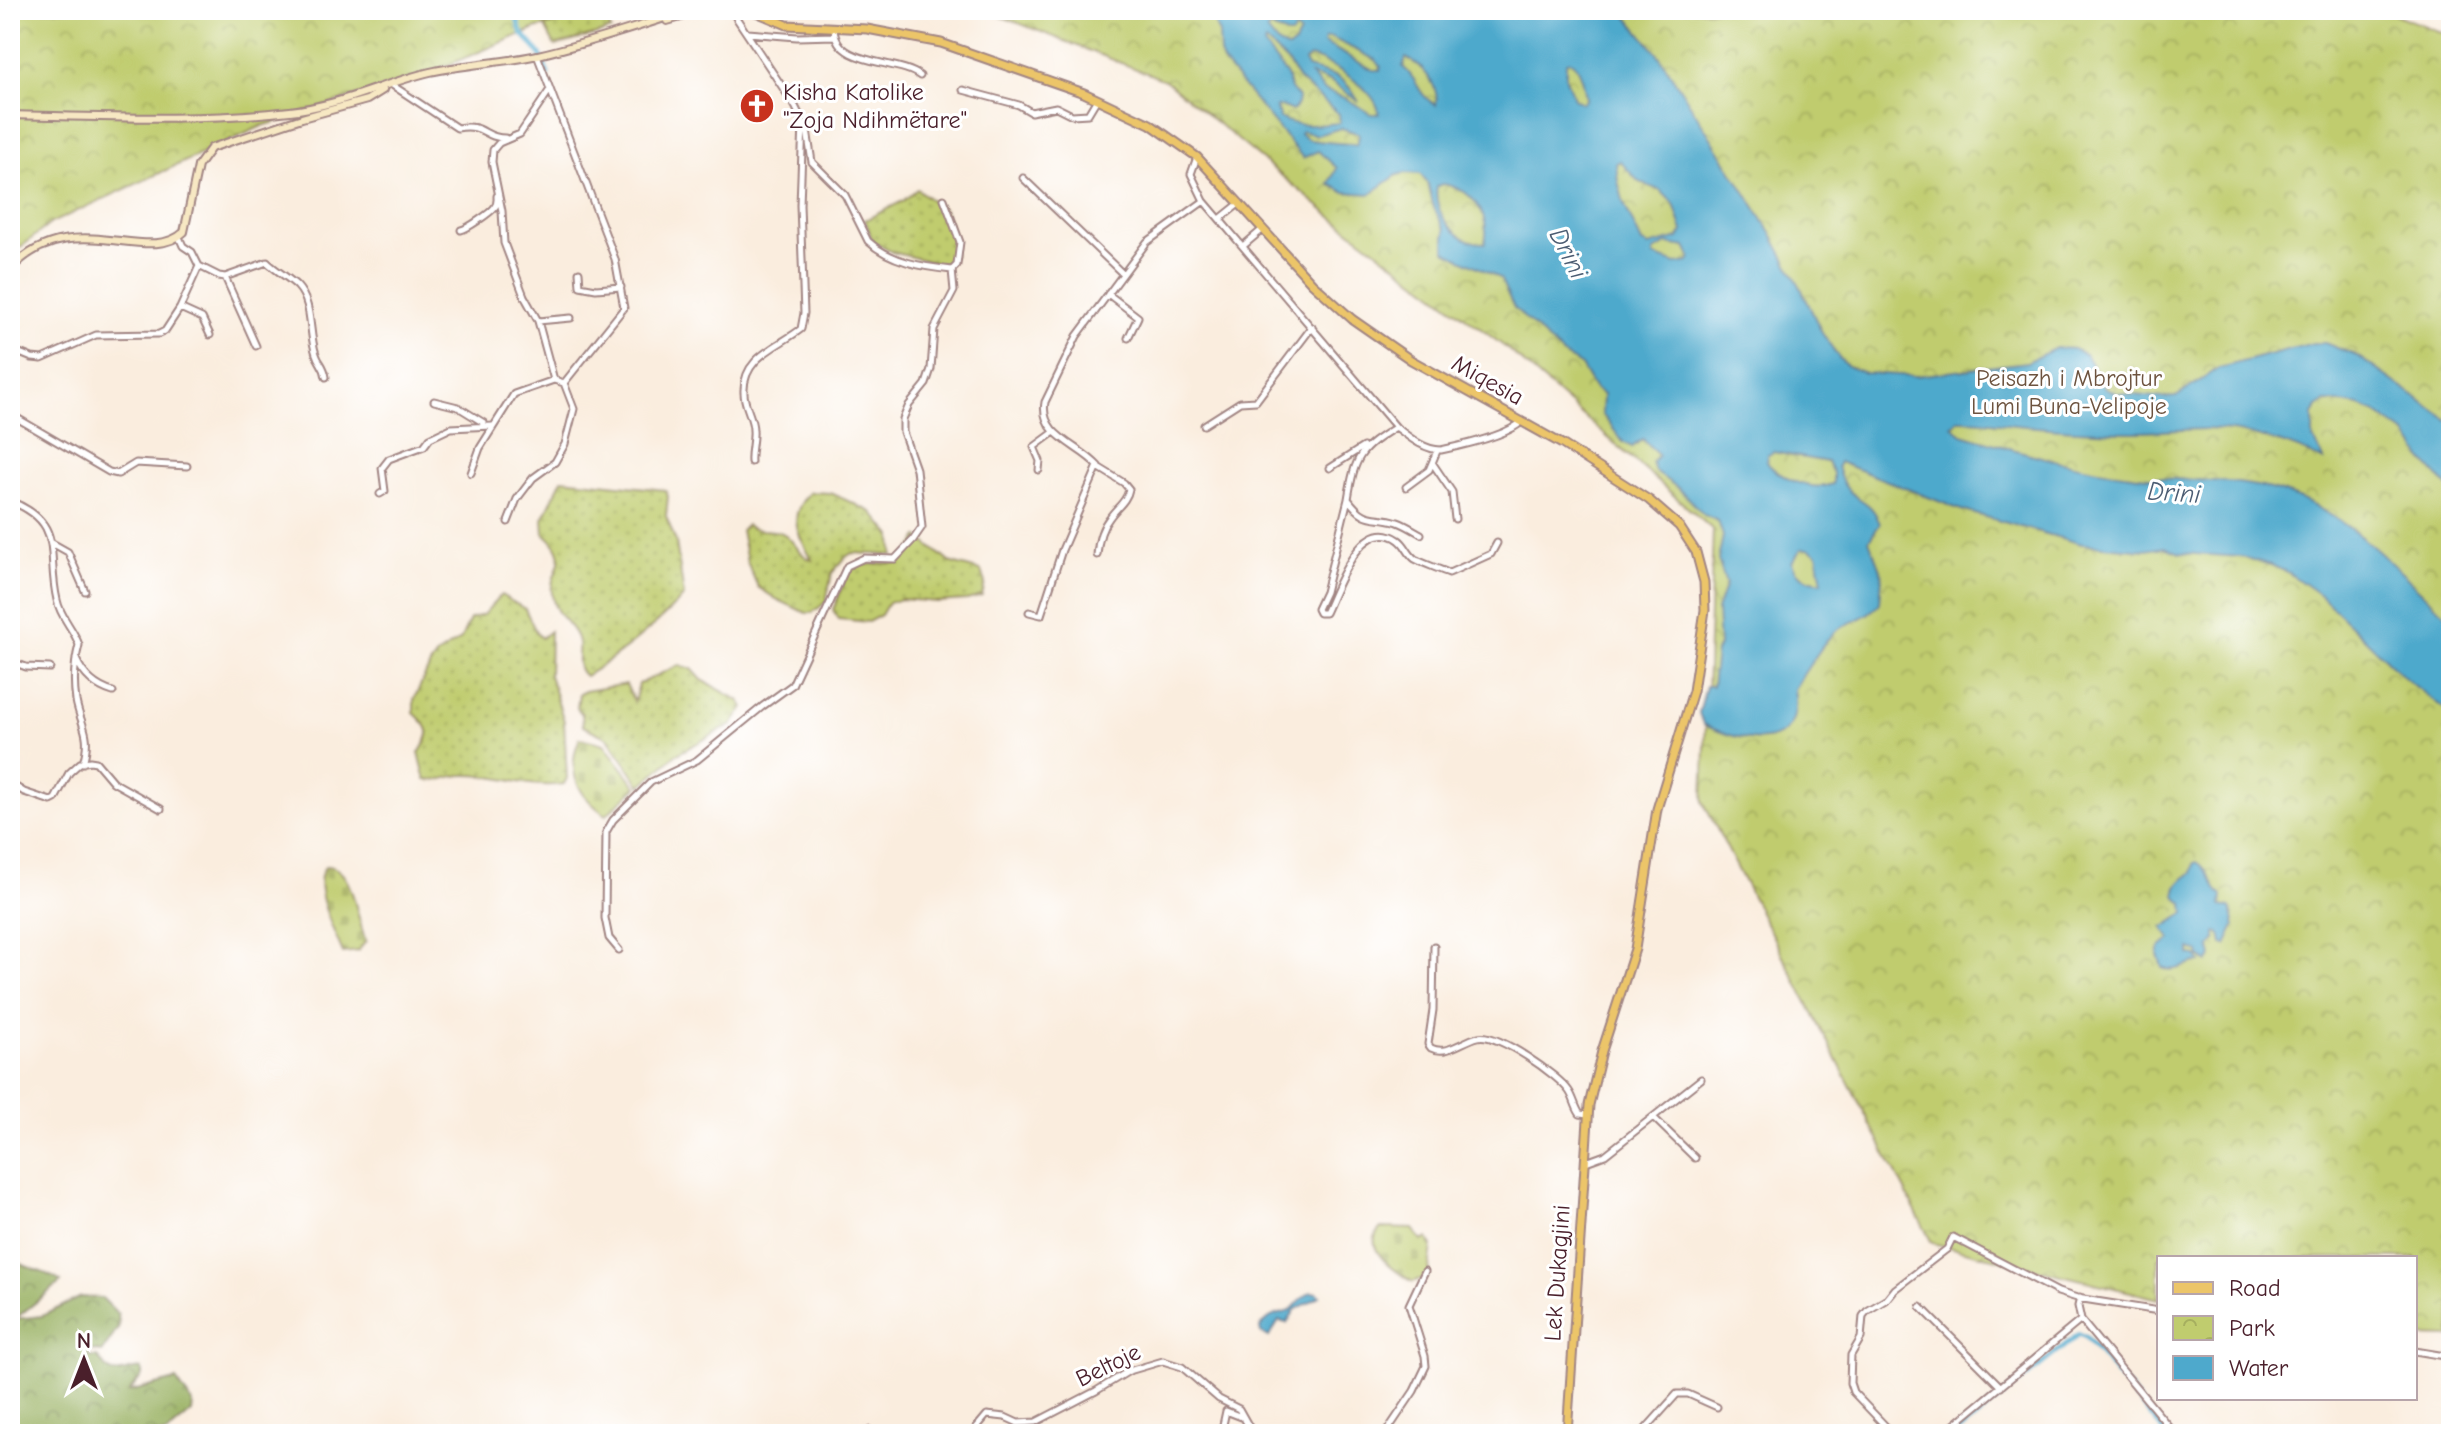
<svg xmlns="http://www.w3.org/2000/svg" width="2461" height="1444" font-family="'Comic Neue',sans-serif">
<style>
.grass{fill:url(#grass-dots);stroke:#85764c;stroke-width:2}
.forest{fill:url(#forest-crowns);stroke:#716846;stroke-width:2}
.cemetery{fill:url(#cemetery-stones);stroke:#85764c;stroke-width:2}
.park{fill:url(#park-crowns);stroke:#85764c;stroke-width:2}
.water{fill:#4ea9cc;stroke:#4c647c;stroke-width:2;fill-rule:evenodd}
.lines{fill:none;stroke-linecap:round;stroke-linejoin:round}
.canal{stroke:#4ea9cc;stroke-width:5}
.street-casing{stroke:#a28684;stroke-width:9}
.secondary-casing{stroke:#a28684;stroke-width:10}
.primary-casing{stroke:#a28684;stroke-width:11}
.street{stroke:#fff;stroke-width:5}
.secondary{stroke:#f7e8c3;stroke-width:6}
.primary{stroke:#ecc569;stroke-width:7}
.labels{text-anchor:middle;stroke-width:6;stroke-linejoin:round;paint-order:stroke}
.poi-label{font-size:24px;fill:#4a1f2b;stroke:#fff;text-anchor:start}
.park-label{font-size:24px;fill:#6d533f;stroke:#fff}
.street-label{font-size:24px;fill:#4a1f2b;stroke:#fff}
.water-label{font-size:26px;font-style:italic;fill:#4c5d73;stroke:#fff}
</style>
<defs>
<pattern id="grass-dots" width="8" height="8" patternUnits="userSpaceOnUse" patternTransform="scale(2)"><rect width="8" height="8" fill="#c0cc6e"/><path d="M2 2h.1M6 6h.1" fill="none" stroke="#a6af5f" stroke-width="1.8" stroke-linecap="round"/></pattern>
<pattern id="forest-crowns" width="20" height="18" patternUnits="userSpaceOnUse" patternTransform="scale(2)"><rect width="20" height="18" fill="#98b061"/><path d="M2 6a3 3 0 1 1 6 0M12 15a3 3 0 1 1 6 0" fill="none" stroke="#7e8f50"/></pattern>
<pattern id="cemetery-stones" width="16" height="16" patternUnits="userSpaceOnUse" patternTransform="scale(2)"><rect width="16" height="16" fill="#c0cc6e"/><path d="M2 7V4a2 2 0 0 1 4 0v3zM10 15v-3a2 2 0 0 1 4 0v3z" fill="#a6af5f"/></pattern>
<pattern id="park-crowns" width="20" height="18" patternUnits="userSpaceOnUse" patternTransform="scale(2)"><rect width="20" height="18" fill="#c0cc6e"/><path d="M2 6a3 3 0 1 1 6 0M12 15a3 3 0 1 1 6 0" fill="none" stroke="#a6af5f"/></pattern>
</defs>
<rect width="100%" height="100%" fill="#fff"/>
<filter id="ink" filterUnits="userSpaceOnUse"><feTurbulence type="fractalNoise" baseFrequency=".0125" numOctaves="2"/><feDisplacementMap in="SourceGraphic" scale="16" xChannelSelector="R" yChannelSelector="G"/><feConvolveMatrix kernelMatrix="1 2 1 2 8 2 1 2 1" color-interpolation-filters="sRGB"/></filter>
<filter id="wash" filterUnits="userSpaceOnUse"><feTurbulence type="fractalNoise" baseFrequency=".006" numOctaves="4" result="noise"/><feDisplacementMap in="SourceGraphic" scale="32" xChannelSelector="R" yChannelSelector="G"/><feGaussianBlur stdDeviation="1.8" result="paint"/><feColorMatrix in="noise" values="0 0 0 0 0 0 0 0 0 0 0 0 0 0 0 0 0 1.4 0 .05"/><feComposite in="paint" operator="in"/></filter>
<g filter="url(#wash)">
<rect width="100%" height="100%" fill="#faedde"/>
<path class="grass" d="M515,10H601L611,30L555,46L544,25L525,34Z
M917,189L944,210L953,235L954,256L944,265L892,252L873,242L865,220L903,201Z
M562,479L665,490L668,496L666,516L676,542L684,596C654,627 622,654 585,676C571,664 583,650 576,636C570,623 556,615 553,600C545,568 578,563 544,533L543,519Z
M810,492L831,493L872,512L892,536L893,555L852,553L846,557L832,573L826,602L812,613H806L776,599L758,587L747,562L741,530L746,525C757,534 772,527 784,534C795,541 799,556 812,560C799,535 785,517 810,492Z
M919,537L949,562L981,571L985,583L982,596L967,600L937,602L901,599L888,603L881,615L868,622L839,619L833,610C851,564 846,564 897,563L908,554Z
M501,595L525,609L537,634L541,638L550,631L549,675L564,721L567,778L564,784C528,790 498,773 463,775C450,775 439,783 426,780L419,753C432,733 432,729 414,713V699L430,665L438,654L461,639L470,619L483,615Z
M679,665L692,669L702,680L740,701L744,707L733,724L675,755L641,786L608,738L583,726L582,714L577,708L579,694L585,691L626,684L634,702L639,684Z"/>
<path class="forest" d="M10,1256C25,1270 46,1270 61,1282L15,1319L42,1316L81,1297L102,1298L118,1314L119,1327L102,1352L88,1350L89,1357H97C101,1361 103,1365 107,1369C119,1378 131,1366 142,1369V1376L129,1392L176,1380L193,1404L192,1412L166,1434H10Z"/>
<path class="cemetery" d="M580,738L604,744L637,787L606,815C578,796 565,771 580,738Z
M326,866C355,866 356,921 366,941L358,951L343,953C335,933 309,883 326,866Z
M1381,1228L1413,1229L1422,1241L1428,1238L1432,1246L1428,1276L1413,1282C1396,1272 1360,1248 1381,1228Z"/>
<path class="park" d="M10,10H610L534,29L426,74L262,126L51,223L10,256Z
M985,10H2384L2451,36V1337L2415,1336V1258H2159V1299L1932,1243L1703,802L1713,530L1505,347L1332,217L1165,80Z"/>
<path class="water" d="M1209,10H1622L1660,57L1771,233L1800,286L1822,333L1840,359L1849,367L1865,373L1916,376L2027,362L2056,348L2073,349L2085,354L2104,387L2116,393L2164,398L2176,397L2219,368L2313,343H2325L2357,356L2451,422V491L2424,461L2406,434L2374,412L2359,406L2337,402H2325L2317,407L2313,415V437L2324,461C2292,444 2246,430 2208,429C2179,429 2151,433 2122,432C2091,431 2056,429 2025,426C2002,424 1980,419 1958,420L1952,426L1962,434C2021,452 2078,469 2139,476C2194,483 2249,476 2300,499C2361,526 2403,576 2451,620V714L2406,679L2320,595L2289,573L2271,565L2242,557L2180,553L2165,547L2146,550L2082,544L1961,510L1839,462L1837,466C1846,506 1869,491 1880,524L1869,540L1882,575L1880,603C1868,618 1851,620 1836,631C1824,641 1803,675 1794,689C1805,754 1743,745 1703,724L1699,713L1706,686H1712L1716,652L1719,646L1717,610L1726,584L1718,560L1723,536L1718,521L1704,515L1678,488L1655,472L1652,462L1658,455L1643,439L1632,447L1623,442L1602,414L1603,395L1594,388L1581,366L1562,354L1514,308L1500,278L1445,251V229L1434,208L1428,184L1420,174L1405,173L1397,175L1370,194L1344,192L1329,184L1337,168L1318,151L1303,158L1223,62L1220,54L1219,34ZM1270,27L1286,35H1292L1296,29L1300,33L1295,44L1288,49L1278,44L1267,30ZM1325,38H1332L1376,60L1381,67L1380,70H1373L1324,43ZM1266,42L1288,63L1299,80L1339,114L1340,123C1322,125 1296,128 1280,118L1276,107L1281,106L1292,111L1297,105L1298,98L1291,89L1287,76L1264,45ZM1310,57C1332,62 1378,91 1379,114H1372L1345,98L1324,90L1311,75L1330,81L1359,102C1344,75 1335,75 1307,68L1305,61ZM1406,58C1423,65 1440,87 1436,105C1417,95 1419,80 1403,67ZM1571,61C1582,69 1584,86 1586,99L1582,103L1574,98L1566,79V62ZM1341,128L1358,133L1359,136L1357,144C1353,145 1317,141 1311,140C1306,139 1303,136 1300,133L1302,131L1318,135ZM1620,161L1638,181L1661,191L1674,204L1683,231L1679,238L1649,246L1642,243L1624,204L1618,181L1616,163ZM1442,184C1471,187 1491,215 1485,243C1457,244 1432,213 1437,186ZM1667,244L1686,247L1691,257L1689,262L1676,264L1654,256V251ZM1773,452L1827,462L1833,473V484C1810,492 1782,479 1766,462L1767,456ZM1801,549H1809L1817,554L1822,582C1809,580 1795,576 1792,562Z
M2197,862C2209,869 2211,886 2222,896L2221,906L2231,908L2235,926L2226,945L2222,944L2220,933L2216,932V939L2210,947L2212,957L2208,962L2200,957L2199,952L2190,949V955L2197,956L2201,962C2187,964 2176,973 2162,968L2158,955L2160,948L2171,939L2163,928L2185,913L2184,903L2178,899C2171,888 2183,878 2192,873L2194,863Z
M1311,1292L1318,1293L1320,1296L1295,1310L1287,1323L1279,1321L1269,1337L1261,1333L1260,1328C1272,1310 1282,1317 1292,1309C1298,1303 1302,1297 1311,1292Z"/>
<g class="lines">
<path class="canal" d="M514,10L521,32L540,54L548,74
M1955,1434L2079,1334L2086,1337L2166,1434"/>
</g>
</g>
<g filter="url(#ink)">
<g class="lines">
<g class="street-casing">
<path id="street" d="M731,10L795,106L807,130L812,162L845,195L868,241C890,262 923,267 952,270L957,265L960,242L944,199
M834,28C835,67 899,59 920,76
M748,33L797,37L835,36
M392,85L457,128C485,123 483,138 505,138
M963,90L1019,105L1031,112L1056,107L1072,115L1088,114L1097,99
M549,91L520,134L499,143L493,150L492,162L502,211L504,243L524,296L538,321L554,380
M1197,157L1191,174L1204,201
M1023,178L1123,274
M1220,219L1240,203
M461,230C467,229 490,213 494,208C498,204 497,201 497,196
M179,237L183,246L192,252L199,266L219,276L225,277L267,262C275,270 289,278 297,286C314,304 308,333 316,354C319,364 324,364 326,377
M1243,246L1263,229
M10,255L15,264
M199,266L180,308L202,318L210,335
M579,272L580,286L596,289L621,287
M225,277L256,346
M1108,294L1138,317L1128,338
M538,321L571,318
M10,349L32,358L42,359L96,335L159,334L165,331L180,308
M434,401L458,407L484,423
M10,414L109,472L118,474L136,463L187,466
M1204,425L1240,402L1256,401L1312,327
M1396,427C1359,450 1355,456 1348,499C1367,525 1374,514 1398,522C1406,525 1414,530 1421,534
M751,462C750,451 754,441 753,430C753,417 744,406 744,393C742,357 778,347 801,329L804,313L800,205L803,122
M1433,464L1452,492L1455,519
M1330,468L1363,447
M1039,470L1040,461L1034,447L1053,433
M471,473L480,448L514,394L554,380L564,383L624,308L615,259L537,55
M1406,487L1429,470L1437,451
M380,494L385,491L382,468L389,459L424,446L430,438L451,428L492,426
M1348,499L1325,592L1317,609L1319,613H1325C1336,591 1361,513 1399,540C1406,545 1408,554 1415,559C1418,561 1446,572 1449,573L1491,554L1497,543
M10,501C66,523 46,553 57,600C60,617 74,629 79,645C74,664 73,681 76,701C81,727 92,733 83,763
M508,522L517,499L533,478L555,462L565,444L574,409L564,383
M52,543L68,552L85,591
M1097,555C1098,541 1101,528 1110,517C1117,507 1127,501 1129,489L1124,483L1098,467
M1029,612L1041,615L1062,550L1098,466C1080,445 1039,436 1045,402L1077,336L1147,242L1204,201L1396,427C1409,437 1424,450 1441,450C1460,446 1510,435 1522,421
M76,659C83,675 96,687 113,692
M10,661L26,667L50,668
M10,783L24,792L51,801L55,799L69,773L80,763L90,761L96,762L113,782L161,809
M1434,946L1433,1010L1428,1044L1431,1048C1447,1056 1462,1041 1478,1037C1497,1032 1559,1076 1569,1091C1574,1098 1575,1107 1580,1114L1588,1115
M619,950L609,938L605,918L606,832L613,820L651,782L697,760L763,706L792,685L847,566L864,558L895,559L913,540L922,527L916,469L903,432V419L909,405L926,384L931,369L934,329L954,291L952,270
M1653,1117L1695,1158
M1586,1162L1605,1155L1701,1079
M2080,1298L2078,1306L2081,1320L2175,1434
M1921,1307L2001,1387
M2415,1351L2451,1357
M870,1430L881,1434
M971,1434L987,1415L1005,1417L1018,1423L1036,1422L1096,1391L1129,1371L1163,1361L1182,1367L1219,1399L1239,1409L1253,1434
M1201,1434L1202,1430L1212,1434
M1221,1434L1226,1411L1244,1418
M1385,1434L1414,1391L1426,1366L1425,1356L1409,1305L1425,1271
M1641,1434L1677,1394H1688L1717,1407
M1893,1434L1853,1392L1850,1383L1851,1355L1861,1338L1863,1316L1867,1311L1887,1299L1895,1289L1947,1249L1953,1237L2058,1292L2077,1298L2159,1311
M1943,1434L2081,1320"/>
</g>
<g class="secondary-casing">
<path id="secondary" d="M667,21L706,10
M10,115C103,117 197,122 290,111C341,105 381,84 430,72C465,64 502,63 538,55C590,43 639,26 690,10
M10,270C70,204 148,267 184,232L198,166L211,148L302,118L367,100L383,90"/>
</g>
<g class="primary-casing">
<path id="primary" d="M705,10H709
M751,10L787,25L867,29L941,43L1084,93L1150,124L1197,157L1312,283L1352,319L1411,360L1562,444L1649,500L1679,526L1696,552L1704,582L1705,610L1693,691L1657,809L1635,949L1602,1051L1589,1105L1567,1434"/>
</g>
<use href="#street" class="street"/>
<use href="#secondary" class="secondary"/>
<use href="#primary" class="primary"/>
</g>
</g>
<defs>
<g id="church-disc" transform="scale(1.8)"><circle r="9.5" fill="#c8321e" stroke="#fff"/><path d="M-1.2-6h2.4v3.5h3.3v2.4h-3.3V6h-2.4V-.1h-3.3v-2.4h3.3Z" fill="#fff"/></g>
</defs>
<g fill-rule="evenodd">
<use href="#church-disc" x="757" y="106"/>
</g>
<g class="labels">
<g class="poi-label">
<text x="783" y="100">Kisha Katolike<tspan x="783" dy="28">"Zoja Ndihmëtare"</tspan></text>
</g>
<g class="park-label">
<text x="2069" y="386">Peisazh i Mbrojtur<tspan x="2069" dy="28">Lumi Buna-Velipoje</tspan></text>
</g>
<g class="street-label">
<text transform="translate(1488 380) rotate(29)" y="8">Miqesia</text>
<text transform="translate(1557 1273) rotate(-86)" y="8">Lek Dukagjini</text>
<text transform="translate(1108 1365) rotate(-26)" y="8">Beltoje</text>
</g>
<g class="water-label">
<text transform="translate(1569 253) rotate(63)" y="9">Drini</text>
<text transform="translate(2174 492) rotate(4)" y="9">Drini</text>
</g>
</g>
<rect width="2461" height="1444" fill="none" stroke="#fff" stroke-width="40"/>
<rect x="2157" y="1256" width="260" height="144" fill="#ffffff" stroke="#b7a5aa" stroke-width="2"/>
<rect x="2173" y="1282" width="40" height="12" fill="#ecc569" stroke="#b7a5aa" stroke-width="2"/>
<text x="2229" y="1296" font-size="24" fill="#4a1f2b">Road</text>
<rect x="2173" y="1316" width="40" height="24" fill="url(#park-crowns)" stroke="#b7a5aa" stroke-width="2"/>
<text x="2229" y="1336" font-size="24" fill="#4a1f2b">Park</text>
<rect x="2173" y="1356" width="40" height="24" fill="#4ea9cc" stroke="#b7a5aa" stroke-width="2"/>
<text x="2229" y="1376" font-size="24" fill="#4a1f2b">Water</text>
<g transform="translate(84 1360)" stroke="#ffffff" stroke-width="6" paint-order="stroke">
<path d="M0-6L14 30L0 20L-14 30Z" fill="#4a1f2b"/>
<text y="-12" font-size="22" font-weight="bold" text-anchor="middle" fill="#4a1f2b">N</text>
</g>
</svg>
